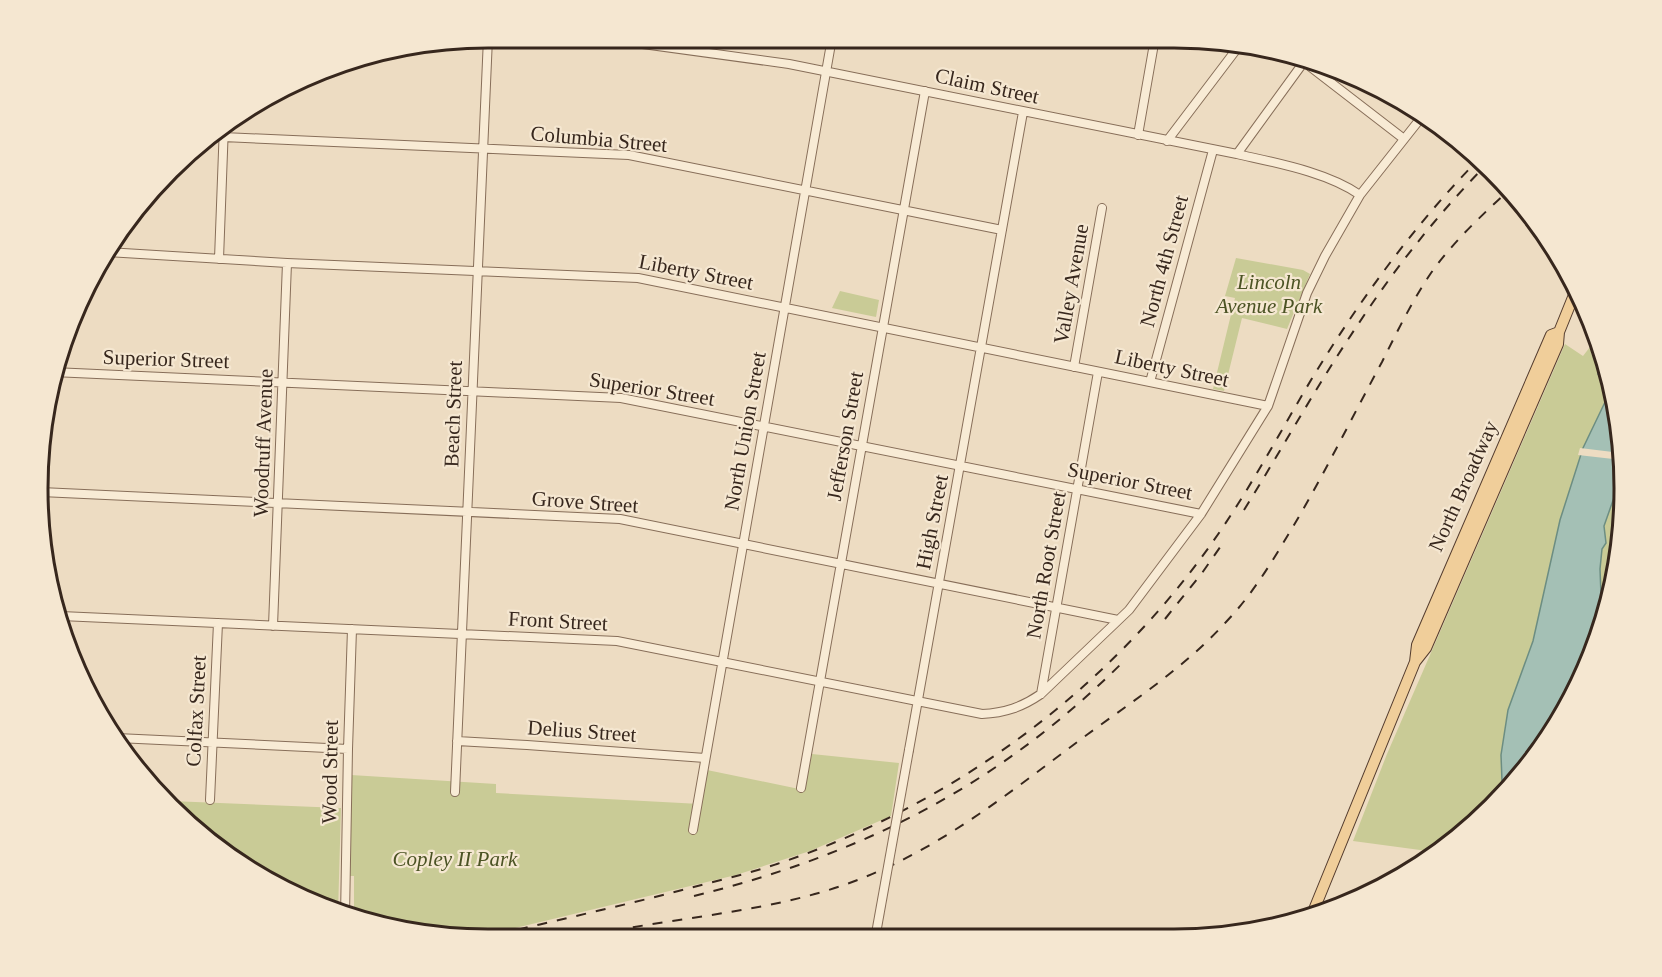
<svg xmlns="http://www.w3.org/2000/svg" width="1662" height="977" font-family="'Times New Roman',serif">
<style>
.green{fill:#c9cb96}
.water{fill:#a4c0b5;stroke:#6c8d82;stroke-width:1.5}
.pier{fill:#eddcc2}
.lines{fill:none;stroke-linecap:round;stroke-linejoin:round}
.minor-casing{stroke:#876e59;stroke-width:10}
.major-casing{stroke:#543c2e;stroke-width:12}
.minor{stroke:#f8ebd5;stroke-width:8}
.major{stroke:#f0ce9a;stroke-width:10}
.rail{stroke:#37271d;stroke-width:2;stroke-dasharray:10 10;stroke-linecap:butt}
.minor-bridge-casing{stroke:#876e59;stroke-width:10;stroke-linecap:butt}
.minor-bridge{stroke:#f8ebd5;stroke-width:8}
.labels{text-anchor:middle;stroke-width:4.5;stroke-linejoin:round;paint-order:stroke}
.street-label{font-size:21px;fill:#37271d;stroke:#f5e7d1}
.park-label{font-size:21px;font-style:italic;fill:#4b5324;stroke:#f5e7d1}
.rim{fill:none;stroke:#37271d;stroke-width:3}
</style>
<rect width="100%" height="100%" fill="#eddcc2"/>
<path class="green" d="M1236,258L1303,270L1310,274L1287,329L1242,318L1224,391L1213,389L1235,298L1225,296Z
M840,291L879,300L876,317L832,308Z
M1597,338L1598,342L1591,354L1599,360L1602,356L1604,363L1600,366L1607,398L1583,448L1560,520L1533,641L1508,710L1501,755L1502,781L1505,792L1492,808L1435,852L1353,841L1387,754L1565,344L1583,356Z
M1623,472L1624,488L1616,576L1602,621L1600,569L1602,549L1606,543L1604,526Z
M812,754L899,763L891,816L810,851L736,875L469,939H459L354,918V876H350L351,775L496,784V793L700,804L707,770L804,790Z
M171,801L341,808L338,913L238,864Z"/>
<path class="water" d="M1604,363L1616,400L1623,472L1604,526L1606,543L1602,549L1600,569L1602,621L1590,661L1549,739L1505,792L1502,781L1501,755L1508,710L1533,641L1560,520L1583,448L1607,398L1605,383L1598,374L1600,366Z"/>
<path class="pier" d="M1580,448L1621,453L1622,460L1578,455Z"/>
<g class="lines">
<g class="minor-casing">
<path id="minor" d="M599,38L789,64L1237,154C1276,163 1327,172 1360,195
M1125,38L1154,44
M1299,58L1404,139
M1138,135L1155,38
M223,137L629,155L1002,230
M1167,141L1239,46
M1237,154L1306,59
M107,252L287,263L638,278L1268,406
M219,259L224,125
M1074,367L1102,208
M53,372L621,398L1201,514
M1150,382L1213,150
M41,492L620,519L1118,620
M61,616L617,641L982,714C1005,713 1022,707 1041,694L1129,610L1201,514L1268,406L1307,293L1325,256L1360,195L1424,114
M273,626L287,263
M1041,694L1098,372
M117,738L348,749
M457,741L527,745L705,758
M909,750L1023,112
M801,788L925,91
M455,792L488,38
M210,800L218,623
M693,830L832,38
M345,916L348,749L352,629"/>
</g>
<g class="major-casing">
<path id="major" d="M1415,662L1417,645L1551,335L1559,332
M1311,917L1415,662L1426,648L1558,344L1559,332L1576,290"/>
</g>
<use href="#minor" class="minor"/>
<use href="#major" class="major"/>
<path class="rail" d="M1244,510C1282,449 1317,385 1357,326C1395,268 1438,214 1486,165
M1165,619L1202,573L1223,543
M694,896C864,854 1001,784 1125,660
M479,939C548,922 618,907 686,889C716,881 747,874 777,864C957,804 1119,683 1225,524C1257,476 1284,425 1314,375C1362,297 1415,224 1479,159
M574,939C662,918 755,915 841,886C935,854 1010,792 1088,734C1136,699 1186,666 1226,622C1251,596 1270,565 1288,535C1322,479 1351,419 1382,362C1397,332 1412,301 1431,273C1453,242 1481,216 1509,190
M647,939L678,936H860L928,939"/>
<g class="minor-bridge-casing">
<path id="minor-bridge" d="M875,939L909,750"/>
</g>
<use href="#minor-bridge" class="minor-bridge"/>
</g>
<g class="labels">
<g class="street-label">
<text transform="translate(987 86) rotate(12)" y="7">Claim Street</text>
<text transform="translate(599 139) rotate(5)" y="7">Columbia Street</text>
<text transform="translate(1164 261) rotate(-75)" y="7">North 4th Street</text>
<text transform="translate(696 272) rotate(11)" y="7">Liberty Street</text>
<text transform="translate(1071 284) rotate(-80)" y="7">Valley Avenue</text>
<text transform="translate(166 359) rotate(2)" y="7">Superior Street</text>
<text transform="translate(1172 368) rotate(12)" y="7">Liberty Street</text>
<text transform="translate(652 389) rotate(9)" y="7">Superior Street</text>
<text transform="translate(453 414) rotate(-88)" y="7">Beach Street</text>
<text transform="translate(745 431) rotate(-80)" y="7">North Union Street</text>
<text transform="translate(845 436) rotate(-80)" y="7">Jefferson Street</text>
<text transform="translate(263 443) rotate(-88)" y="7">Woodruff Avenue</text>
<text transform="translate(1130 481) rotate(11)" y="7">Superior Street</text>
<text transform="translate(1463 486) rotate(-66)" y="7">North Broadway</text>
<text transform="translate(585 502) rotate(4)" y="7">Grove Street</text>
<text transform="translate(932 522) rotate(-79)" y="7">High Street</text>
<text transform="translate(1046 565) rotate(-80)" y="7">North Root Street</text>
<text transform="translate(558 621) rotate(3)" y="7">Front Street</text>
<text transform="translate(196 711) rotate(-87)" y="7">Colfax Street</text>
<text transform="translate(582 731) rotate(4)" y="7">Delius Street</text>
<text transform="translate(330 772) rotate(-89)" y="7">Wood Street</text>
</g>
<g class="park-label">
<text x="1269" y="289">Lincoln<tspan x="1269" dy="24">Avenue Park</tspan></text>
<text x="455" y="866">Copley II Park</text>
</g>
</g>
<path d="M0 0H1662V977H0ZM488 48H1174A440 440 0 0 1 1614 488V489A440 440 0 0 1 1174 929H488A440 440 0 0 1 48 489V488A440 440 0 0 1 488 48Z" fill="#f5e7d1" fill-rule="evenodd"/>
<path class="rim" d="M488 48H1174A440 440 0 0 1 1614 488V489A440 440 0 0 1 1174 929H488A440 440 0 0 1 48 489V488A440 440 0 0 1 488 48Z"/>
</svg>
